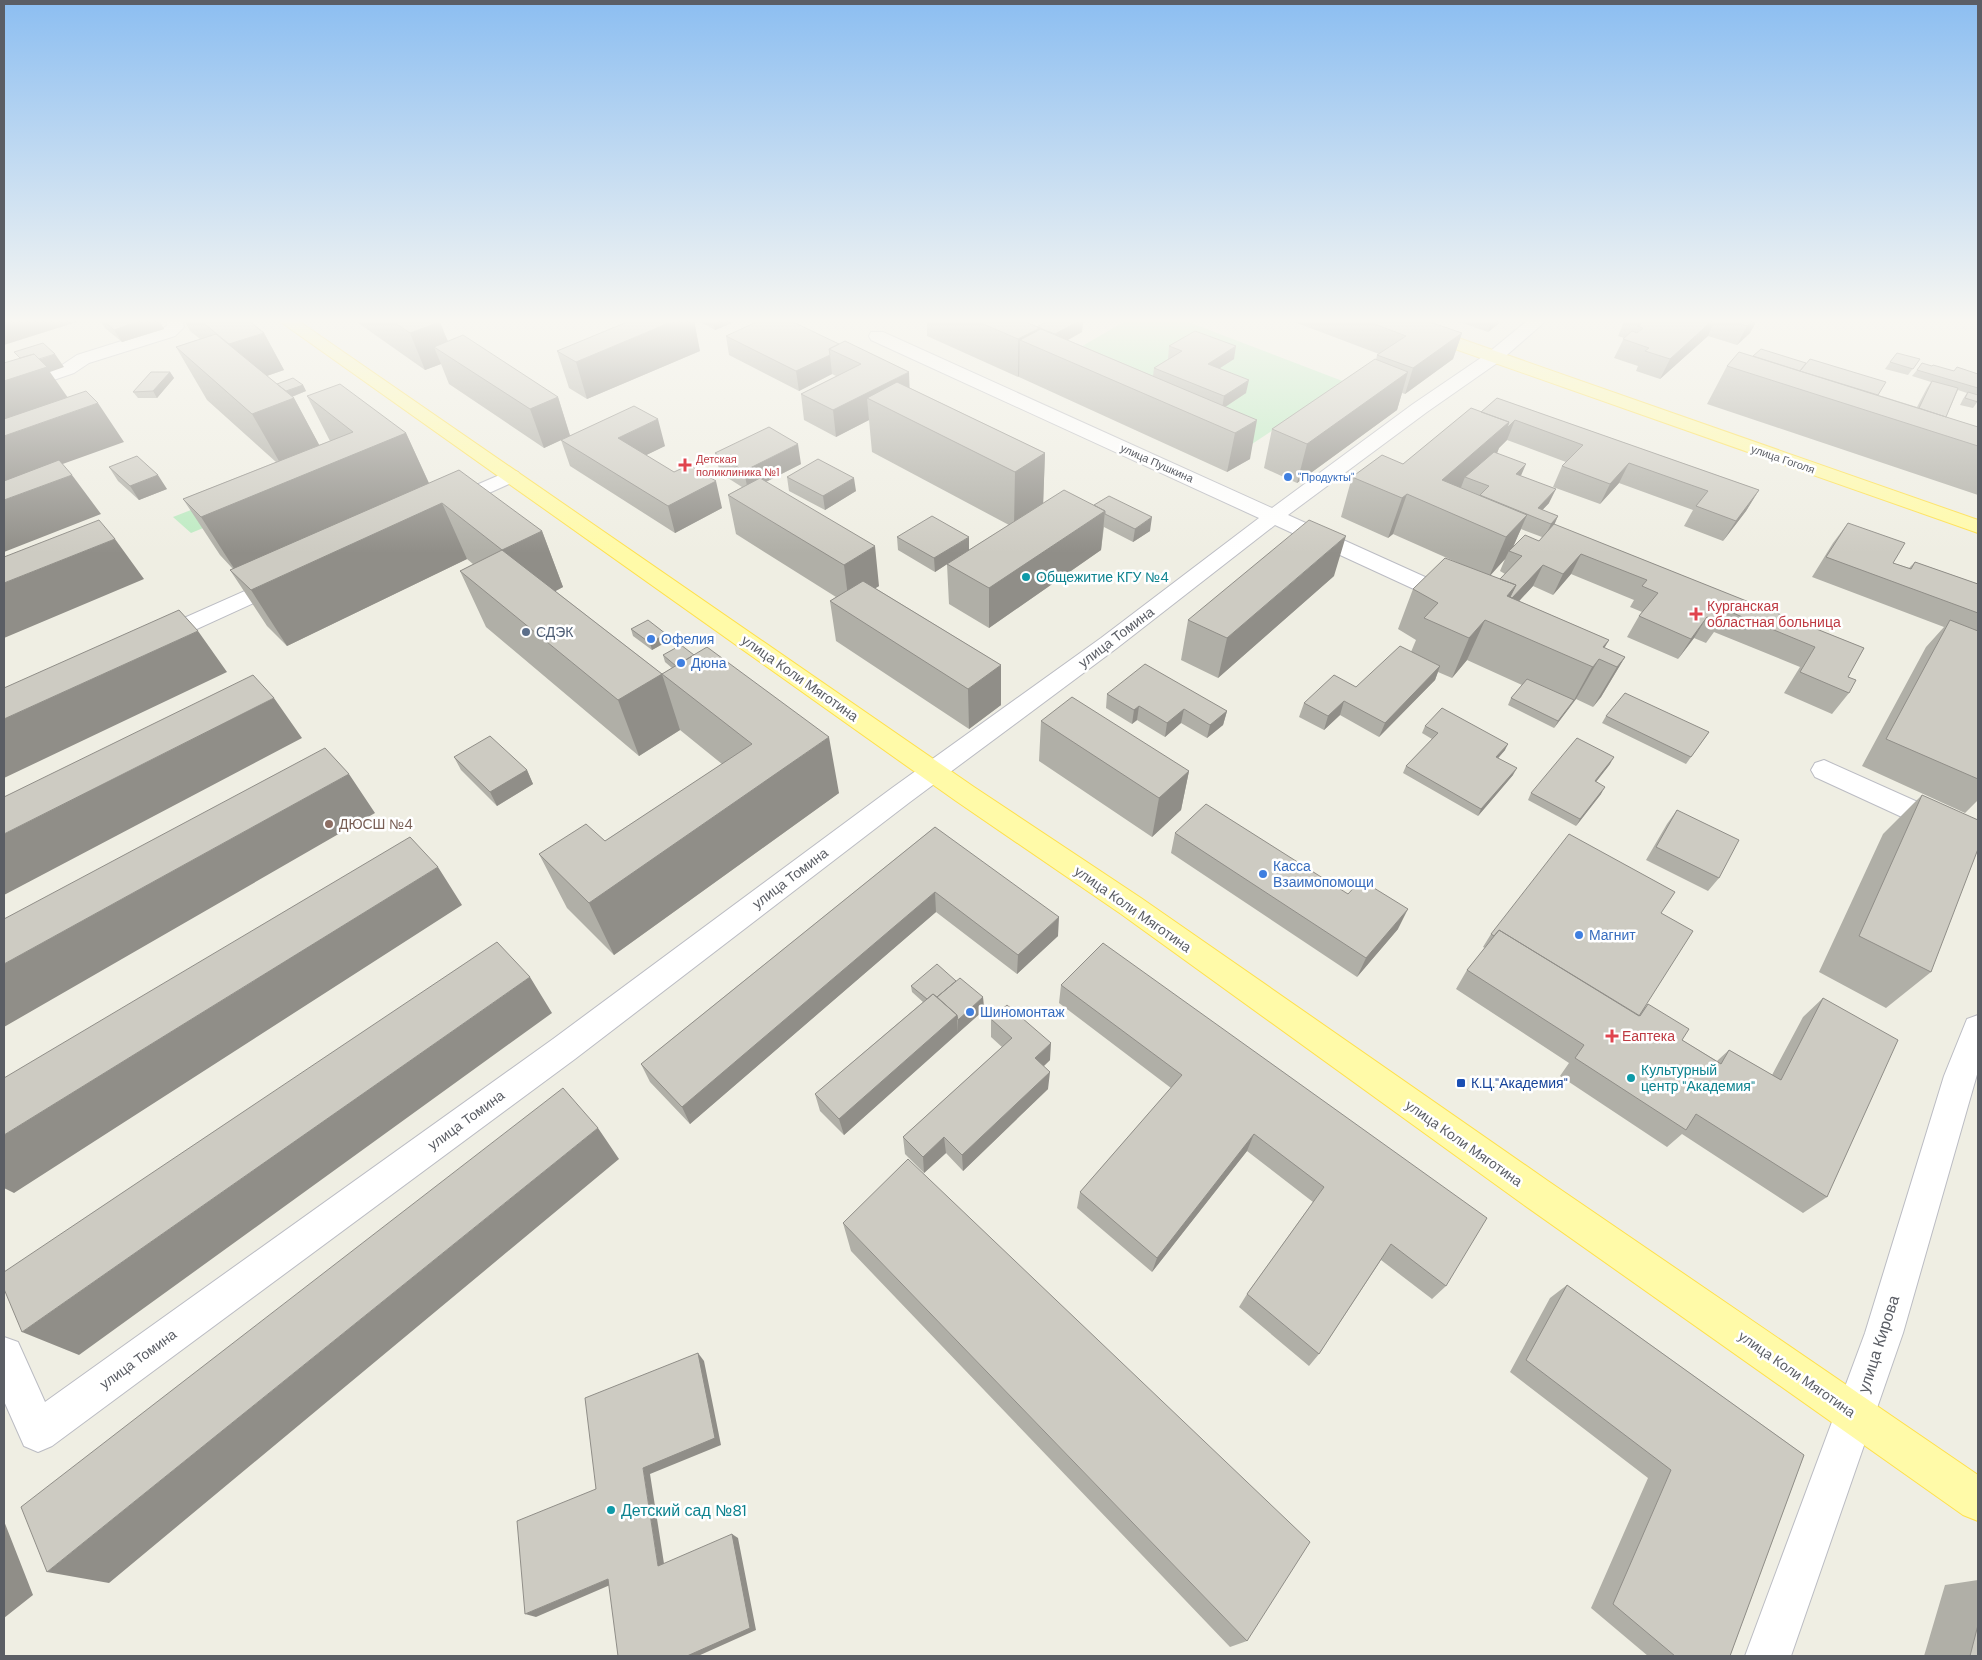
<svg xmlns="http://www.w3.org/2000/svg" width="1982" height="1660" font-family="'DM Sans',sans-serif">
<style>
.green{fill:#bceac1}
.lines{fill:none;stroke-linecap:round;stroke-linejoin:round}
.minor-casing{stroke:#bbbcc3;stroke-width:2}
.major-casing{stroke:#ffe04c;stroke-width:2}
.minor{fill:#fff;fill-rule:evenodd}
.major{fill:#fffaa8;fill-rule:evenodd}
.wall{fill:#b0afa7;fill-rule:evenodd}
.shaded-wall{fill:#908e88}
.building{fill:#cdcbc2;stroke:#908e88}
.health-dot{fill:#e0444e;stroke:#fff;stroke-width:2}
.shop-dot{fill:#3f7fe0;stroke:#fff;stroke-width:2}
.culture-dot{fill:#0f9aa8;stroke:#fff;stroke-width:2}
.service-dot{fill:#5c6f8a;stroke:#fff;stroke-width:2}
.education-dot{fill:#8d6e63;stroke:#fff;stroke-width:2}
.transit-dot{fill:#1a4fb4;stroke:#fff;stroke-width:2}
.labels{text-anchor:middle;stroke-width:5;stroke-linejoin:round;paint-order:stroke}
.far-health-label{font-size:11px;fill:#be3a42;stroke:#fff;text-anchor:start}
.far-street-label{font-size:11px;fill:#5b5e65;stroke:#fff}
.far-shop-label{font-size:11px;fill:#366cbe;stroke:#fff;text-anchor:start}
.culture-label{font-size:14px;fill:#0d838f;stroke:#fff;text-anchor:start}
.health-label{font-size:14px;fill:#be3a42;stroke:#fff;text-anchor:start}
.service-label{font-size:14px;fill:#4e5e75;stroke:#fff;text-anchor:start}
.street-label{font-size:14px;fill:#5b5e65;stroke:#fff}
.shop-label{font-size:14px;fill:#366cbe;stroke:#fff;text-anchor:start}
.education-label{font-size:14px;fill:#785e54;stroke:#fff;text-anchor:start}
.transit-label{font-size:14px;fill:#164399;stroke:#fff;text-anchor:start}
.near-street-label{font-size:16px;fill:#5b5e65;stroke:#fff}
.near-culture-label{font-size:16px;fill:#0d838f;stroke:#fff;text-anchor:start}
</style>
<rect width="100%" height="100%" fill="#efeee3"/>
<path class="green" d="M1127,320H1183L1345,382L1246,448L1055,362Z
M237,492L257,506L191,533L173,517Z"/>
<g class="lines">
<g class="minor-casing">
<path id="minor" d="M167,320H184L183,323L184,327L175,336L89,363L74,373L4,397V386L62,365L77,355L163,328L167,326Z
M1528,320H1547L1500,361L1427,412L1288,515L1445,586L1448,591L1445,596L1437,598L1429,596L1275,525L1117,648L910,802L575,1059L52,1446L38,1452L24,1446L4,1401V1337L18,1342L45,1402L553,1039L892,788L1101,638L1259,518L871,340L869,336L871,332H883L1272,508L1413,404L1488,353Z
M511,470L518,472L521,476L518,480L458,507L451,509L444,507L441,503L444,499Z
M283,574L291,576L294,581L291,586L164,644L156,647L148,644L144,639L148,634Z
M1824,760L1978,829V852L1815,777L1811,770L1815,763Z
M1978,1015V1071L1903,1333L1791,1656H1745L1865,1333L1944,1076L1967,1019Z"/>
</g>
<g class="major-casing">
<path id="major" d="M278,320H297L974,787L1141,898L1548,1181L1978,1475V1521L1963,1515L1524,1205L1121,914L956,801Z
M1382,320H1407L1978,520V533L1384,324Z"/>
</g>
<use href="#minor" class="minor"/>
<use href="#major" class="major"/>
</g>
<path class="wall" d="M100,320H159L164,329L122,342L105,328Z
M184,320H248L264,333L284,370L267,376L277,384L303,385L306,391L292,397L294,398L319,445L330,441L307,396L406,433L429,483L542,531L563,587L555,591L662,674L672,668L665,662L663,655L839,793L614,955L567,908L539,854L605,841L722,764L680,730L639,756L486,627L460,571L473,564L467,559L287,646L267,626L230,570L233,569L220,555L183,499L276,462L207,400L176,347L200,339L190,331Z
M354,320H437L448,341L558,397L570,435L665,446L646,455L722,508L675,533L570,466L561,440L544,448L449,384L441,364L425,370Z
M697,320H739L715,330Z
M789,320L910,388L1045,453L1043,503L1094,505L1150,531L1133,542L1104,527L1101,550L989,628L949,604L947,564L935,572L898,550L897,537L969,550L1009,525L872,452L869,420L836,437L804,420L801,394L836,376L832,374L799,391L729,355L726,336Z
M927,320H1021L1037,327L1049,320H1083L1082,332L1068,340L1153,376L1154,368L1168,359L1169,346L1234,359L1220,368L1246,393L1225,407L1250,459L1227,472L1019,377V376L1018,377L927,336Z
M1289,320H1424L1462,333L1453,359L1405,394L1402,393L1397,410L1297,483L1264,468L1272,429L1376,360L1377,355L1379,354Z
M1454,320H1503L1488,332Z
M1625,320H1757L1750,333L1737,345L1708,336L1660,379L1636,371L1638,366L1614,358L1624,338L1618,336Z
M557,351H700L587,399L569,388Z
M1753,356L1917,407L1927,388L1931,382L1912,376L1917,370L1932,366L1954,371L1978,374V401L1973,408L1960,405L1963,399L1967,393L1958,390L1946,417L1978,427V495L1707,404L1727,366Z
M1920,359L1908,375L1885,369L1890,362Z
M170,372L174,378L157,398H138L133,392Z
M1497,398L1759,490L1746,511L1723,541L1684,526L1693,510L1619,483L1600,504L1553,487L1562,466L1566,462L1507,440L1499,448L1497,453L1549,503L1542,510L1558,516L1554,524L1864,648L1848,677L1849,693L1832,714L1784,693L1800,667L1714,632L1706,643L1694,638L1678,659L1627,637L1639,616L1642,612L1630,607L1634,600L1571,574L1553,595L1533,586L1519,601L1609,640L1604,648L1625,657L1601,697L1593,707L1576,699L1554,728L1508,705L1511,698L1522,685L1467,660L1452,678L1438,672L1435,680L1379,737L1340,715L1324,730L1299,717L1304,703L1356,687L1411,652L1416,640L1398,629L1413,589L1465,566L1393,534L1388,538L1341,517L1352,477L1403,464L1481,412ZM1521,529L1542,537L1539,541L1513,546ZM1505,559L1500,571L1505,574L1500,579L1490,575Z
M715,453L801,464L766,482L879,586L875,588L1001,665V705L969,729L836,641L830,601L836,597L736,534L728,495L742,487L720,473Z
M109,467L167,489L139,500L118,481Z
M787,477L856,491L825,510L789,491Z
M1848,523L1893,563L1909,568L1915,562L1978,584V800L1965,813L1862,766L1926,647L1944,627L1812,577L1833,543Z
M1334,576L1218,678L1181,660L1188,620Z
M631,629L666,634L668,641L652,650L633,636Z
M1107,694L1227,711L1223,725L1207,738L1181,723L1165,737L1137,720L1132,724L1106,708Z
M1606,716L1709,732L1686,764L1602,723Z
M1041,721L1189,771L1181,810L1152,837L1039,761Z
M1425,726L1505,750L1498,758L1513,775L1478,816L1403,773L1406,766L1432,739L1422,733Z
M454,757L527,770L533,784L497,806L461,770Z
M1610,764L1596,782L1601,794L1576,826L1528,800L1531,793Z
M1922,795L1931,972L1886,1008L1819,972L1883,834Z
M1677,810L1719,878L1708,891L1646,860L1667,824Z
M935,827L1058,936L1017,974L936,912L690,1124L650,1082L641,1064Z
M1175,833L1398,929L1357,977L1171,853Z
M1661,913L1641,1011L1648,1004L1682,1040L1717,1061L1729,1050L1772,1075L1803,1017L1823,998L1827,1197L1803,1213L1682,1134L1667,1147L1560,1076L1569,1063L1456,989L1467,970L1485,948L1483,947L1491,934Z
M1103,943L1446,1286L1432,1299L1381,1260L1319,1354L1309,1366L1239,1307L1247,1294L1313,1202L1247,1151L1152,1272L1077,1208L1080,1192L1171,1088L1059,1003L1061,985Z
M956,981L983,997L984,1010L844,1135L820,1111L815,1094L923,1002L912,992L911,986Z
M991,1019L1050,1060L1044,1066L1048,1089L963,1171L946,1153L924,1173L905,1154L903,1137L1002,1047L991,1037Z
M843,1223L1247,1641L1230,1647L851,1251Z
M1567,1285L1804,1455L1730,1656H1648L1591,1608L1648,1478L1510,1372L1550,1298Z
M1978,1580V1656H1924L1945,1585Z"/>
<path class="shaded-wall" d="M4,320H83L4,345Z
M143,320H159L164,329L122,342L114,330Z
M676,320H694L700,351L587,399L576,362Z
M713,320H739L715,330Z
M1081,320H1083L1082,332L1055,347V334Z
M1492,320H1503L1488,332Z
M1713,320H1715L1708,336L1660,379L1670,359Z
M1753,320H1757L1750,333L1737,345L1747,326Z
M440,322L455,359L434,347L441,364L425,370L410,333Z
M1040,328L1039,348L1020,340L1019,376L1018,377V339Z
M264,333L284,370L249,382L229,344Z
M1462,333L1453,359L1405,394L1413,368Z
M1236,346L1234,359L1206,377L1208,364Z
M55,354L64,367L50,372L73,405L4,428V381L26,364Z
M830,355L832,374L799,391L796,371Z
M170,372L174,378L157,398L153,391Z
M909,372L910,398H867L869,420L836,437L833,410Z
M1408,372L1397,410L1297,483L1307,444Z
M1249,380L1246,393L1222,409L1224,396Z
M303,385L306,391L281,401L277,395Z
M558,397L570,436L544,448L530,409Z
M294,398L323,452L283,468L252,414Z
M98,403L124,442L4,485V436Z
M658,419L665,446L626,465L618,438Z
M1257,420L1250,459L1227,472L1235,433Z
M1515,420L1507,440L1499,448L1494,461L1465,477L1460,490L1442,480L1509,422Z
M406,433L431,488L237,573L201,517Z
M798,444L801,464L748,491L744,471Z
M1045,453L1043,508L1014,527L1015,472Z
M1629,463L1619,483L1600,504L1610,484Z
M1526,464L1520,478L1516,474Z
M72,475L101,514L4,552V500Z
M158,475L167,489L139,500L130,486Z
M854,478L856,491L825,510L823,496Z
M716,481L722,508L675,533L668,506Z
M1556,489L1549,503L1535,518L1538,508Z
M1759,490L1746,511L1723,541L1736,521Z
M1407,494L1393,534L1388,538L1402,498Z
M442,503L467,559L287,646L251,590Z
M1105,511L1101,550L989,628V588Z
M1527,515L1511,552L1509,551L1505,559L1489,577L1506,537Z
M1558,516L1552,530L1544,538L1551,524Z
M1152,517L1150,531L1133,542L1135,529Z
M542,531L563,587L526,607L502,550Z
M1346,536L1334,576L1218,678L1227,638Z
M969,537V550L935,572L934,558Z
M115,539L144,579L4,638V583Z
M875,546L879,586L849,605L844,565Z
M1581,554L1571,574L1553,595L1563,574Z
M1543,565L1533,586L1497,625L1507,596L1516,585Z
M1707,617L1694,638L1678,659L1691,639Z
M1485,620L1467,660L1452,678L1469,638Z
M198,631L227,672L4,778V719Z
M666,634L668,641L652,650L650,643Z
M1609,640L1595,664L1599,659L1576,699L1554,728L1558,721L1574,700L1603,647Z
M1625,657L1601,697L1593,707L1617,667Z
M1001,665V705L969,729L968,689Z
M1440,666L1435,680L1379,737L1385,723Z
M662,674L680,730L639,756L618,700Z
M274,698L302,738L4,895V834Z
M1344,701L1340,715L1324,730L1328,716Z
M1139,706L1137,720L1132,724L1134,710Z
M1184,709L1181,723L1165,737L1167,723Z
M1227,711L1223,725L1207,738L1210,725Z
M829,737L839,793L614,955L589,903Z
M1508,744L1505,750L1493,764L1496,757Z
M1614,757L1610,764L1591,788L1595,781Z
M1517,768L1513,775L1478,816L1481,809Z
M527,770L533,784L497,806L490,792Z
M1189,771L1181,810L1152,837L1159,798Z
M349,774L375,813L4,1027V964Z
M1605,787L1601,794L1576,826L1580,819Z
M438,867L462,905L14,1193L4,1188V1135Z
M935,892L936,912L690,1124L682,1107Z
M1408,909L1398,929L1357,977L1366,958Z
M1059,917L1058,936L1017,974L1018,955Z
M530,977L552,1013L79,1355L22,1332Z
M983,997L984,1010L958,1033V1020Z
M957,1015L958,1033L844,1135L839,1119Z
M1051,1043L1050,1060L1033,1076L1035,1058Z
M1050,1072L1048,1089L963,1171L962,1155Z
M598,1128L619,1159L109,1583L47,1572Z
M1254,1134L1247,1151L1152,1272L1157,1258Z
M944,1137L946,1153L924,1173L923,1157Z
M698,1353L704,1361L721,1445L650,1474L665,1570L658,1566L643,1468Z
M4,1521L33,1595L4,1618Z
M732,1534L738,1538L756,1630L698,1656H687Z
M608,1579L617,1582L536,1617L525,1614Z"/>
<path class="building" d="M103,320H143L114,330Z
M200,320H248L264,333L229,344Z
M391,320H437L440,322L410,333Z
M632,320H676L576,362L557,351Z
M761,320H789L839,344L829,349L830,355L796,371L726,336Z
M974,320H1021L1040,328L1018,339Z
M1049,320H1081L1055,334L1037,327Z
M1364,320H1424L1462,333L1413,368L1377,355L1406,336Z
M1635,320H1713L1670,359L1645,351L1649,348L1623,339L1632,331L1637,333L1643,328L1638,326L1642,323Z
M1729,320H1753L1747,326Z
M1041,329L1257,420L1235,433L1020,340Z
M1195,331L1236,346L1208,364L1249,380L1224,396L1154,368L1182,351L1169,346Z
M216,334L294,398L252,414L176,347Z
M463,335L558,397L530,409L434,347Z
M845,341L909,372L833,410L801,394L861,364L829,349Z
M43,343L55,354L39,359L34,354L20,358L14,352Z
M1761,349L1806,363L1800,371L1753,356Z
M1739,352L1978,427V446L1727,366Z
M1897,353L1920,359L1913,369L1890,362Z
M34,354L47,367L4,381V363Z
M1375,359L1408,372L1307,444L1272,429Z
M1810,359L1886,382L1878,395L1800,371Z
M1922,363L1932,366L1933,365L1954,371L1957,367L1978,374V388L1917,370Z
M151,372H170L153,391L133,392Z
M293,378L303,385L286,391L277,384Z
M1932,381L1958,388L1946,417L1919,408Z
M897,382L1045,453L1015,472L867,398Z
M340,384L406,433L201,517L183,499L353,432L307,396Z
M86,391L98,403L4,436V419Z
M1968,392L1978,395V402L1965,398Z
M1497,398L1759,490L1736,521L1696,506L1708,491L1629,463L1610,484L1562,466L1583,445L1515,420L1507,428L1509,422L1481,412Z
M634,406L658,419L618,438L674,472L689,465L716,481L668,506L561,440Z
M1471,408L1509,422L1442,480L1527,515L1506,537L1407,494L1402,498L1352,477L1382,455L1403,464Z
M769,427L798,444L744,471L715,453Z
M1494,452L1526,464L1516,474L1556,489L1538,508L1558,516L1551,524L1480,495L1489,486L1465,477Z
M137,456L158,475L130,486L109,467Z
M818,459L854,478L823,496L787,477Z
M59,460L72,475L4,500V481Z
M459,470L542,531L502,550L442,503L251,590L230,570Z
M760,478L875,546L844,565L728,495Z
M1064,490L1105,511L989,588L947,564Z
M1109,496L1152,517L1135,529L1105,514V511L1094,505Z
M932,516L969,537L934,558L897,537Z
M99,520L115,539L4,583V557Z
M1309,520L1346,536L1227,638L1188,620Z
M1848,523L1905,543L1893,563L1911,569L1915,562L1978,584V613L1826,557Z
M1554,524L1864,648L1848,677L1856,680L1849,693L1800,672L1815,647L1728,611L1720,623L1707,617L1691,639L1639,616L1658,593L1642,586L1647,580L1581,554L1563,574L1543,565L1512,598L1510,597L1516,585L1500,579L1522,556L1509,551L1525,535L1539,541Z
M502,550L662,674L618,700L460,571Z
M1445,558L1516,585L1507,596L1609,640L1603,647L1625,657L1617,667L1599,659L1593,667L1485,620L1469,638L1424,618L1438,603L1413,589Z
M863,581L1001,665L968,689L830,601Z
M179,610L198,631L4,719V688Z
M648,620L666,634L650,643L631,629Z
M1950,620L1978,631V779L1886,739Z
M681,645L694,655L676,666L663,655Z
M1400,646L1440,666L1385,723L1344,701L1328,716L1304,703L1334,675L1356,687Z
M707,647L829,737L589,903L539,854L586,824L605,841L752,744L662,674Z
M1145,664L1227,711L1210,725L1184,709L1167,723L1139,706L1134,710L1107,694Z
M253,675L274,698L4,834V797Z
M1527,679L1574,700L1558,721L1511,698Z
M1625,693L1709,732L1691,757L1606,716Z
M1072,697L1189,771L1159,798L1041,721Z
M1442,708L1508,744L1496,757L1517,768L1481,809L1406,766L1438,733L1425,726Z
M490,736L527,770L490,792L454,757Z
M1577,738L1614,757L1595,781L1605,787L1580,819L1531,793Z
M325,748L349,774L4,964V919Z
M1922,795L1978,820V849L1931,972L1859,936Z
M1206,804L1348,894L1361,880L1408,909L1366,958L1175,833Z
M1677,810L1739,840L1719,878L1656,847Z
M935,827L1059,917L1018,955L935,892L682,1107L641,1064Z
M1569,834L1675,892L1661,913L1693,931L1639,1016L1499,930L1494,936L1491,934Z
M410,837L438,867L4,1135V1078Z
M1499,930L1640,1016L1648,1004L1689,1029L1682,1040L1721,1064L1729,1050L1781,1080L1823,998L1898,1040L1827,1197L1696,1114L1686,1130L1575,1058L1584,1045L1467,970Z
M497,942L530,977L22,1332L4,1289V1272Z
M1103,943L1487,1218L1446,1286L1391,1244L1319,1354L1247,1294L1324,1187L1254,1134L1157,1258L1080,1192L1182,1075L1061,985Z
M937,964L956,981L937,997L933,994L927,999L911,986Z
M960,978L983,997L958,1020L957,1015L937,997Z
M933,994L957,1015L839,1119L815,1094Z
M1007,1005L1051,1043L1035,1058L1050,1072L962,1155L944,1137L923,1157L903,1137L1012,1038L991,1019Z
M563,1088L598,1128L47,1572L21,1507Z
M908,1159L1310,1542L1247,1641L843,1223Z
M1567,1285L1804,1455L1730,1656H1675L1613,1604L1671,1470L1526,1360Z
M698,1353L715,1438L643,1468L658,1566L732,1534L750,1628L687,1656H618L608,1579L525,1614L517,1521L596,1489L585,1398Z
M1978,1625V1656H1970Z"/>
<linearGradient id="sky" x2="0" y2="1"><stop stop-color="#8cbef1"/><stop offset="0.58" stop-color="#f8f7f2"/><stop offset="1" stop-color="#f8f7f2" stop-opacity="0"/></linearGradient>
<rect width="1982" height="553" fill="url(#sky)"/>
<g class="health-dot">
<path d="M682.5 457.5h5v5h5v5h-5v5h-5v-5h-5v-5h5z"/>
<path d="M1693.5 606.5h5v5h5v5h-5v5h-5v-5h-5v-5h5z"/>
<path d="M1609.5 1028.5h5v5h5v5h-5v5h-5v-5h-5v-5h5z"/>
</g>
<g class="shop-dot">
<circle cx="1288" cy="477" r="5"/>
<circle cx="651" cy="639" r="5"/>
<circle cx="681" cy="663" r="5"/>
<circle cx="1263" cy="874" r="5"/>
<circle cx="1579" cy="935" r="5"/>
<circle cx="970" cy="1012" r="5"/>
</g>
<g class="culture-dot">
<circle cx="1026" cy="577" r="5"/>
<circle cx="1631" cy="1078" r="5"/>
<circle cx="611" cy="1510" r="5"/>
</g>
<circle class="service-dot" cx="526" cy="632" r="5"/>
<circle class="education-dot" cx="329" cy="824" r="5"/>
<rect class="transit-dot" x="1456" y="1078" width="10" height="10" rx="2.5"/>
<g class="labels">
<g class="far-health-label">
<text x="696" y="463">Детская<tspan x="696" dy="13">поликлиника №1</tspan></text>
</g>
<g class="far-street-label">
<text transform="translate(1783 459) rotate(19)" y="4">улица Гоголя</text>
<text transform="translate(1157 463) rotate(24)" y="4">улица Пушкина</text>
</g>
<g class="far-shop-label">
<text x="1298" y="481">"Продукты"</text>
</g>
<g class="culture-label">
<text x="1036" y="582">Общежитие КГУ №4</text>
<text x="1641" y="1075">Культурный<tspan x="1641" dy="16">центр "Академия"</tspan></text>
</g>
<g class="health-label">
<text x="1707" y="611">Курганская<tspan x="1707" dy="16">областная больница</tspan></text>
<text x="1622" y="1041">Еаптека</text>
</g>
<g class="service-label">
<text x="536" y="637">СДЭК</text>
</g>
<g class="street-label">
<text transform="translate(1116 637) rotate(-37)" y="5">улица Томина</text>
<text transform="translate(800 678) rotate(35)" y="5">улица Коли Мяготина</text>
<text transform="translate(790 878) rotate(-37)" y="5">улица Томина</text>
<text transform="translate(1133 909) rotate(35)" y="5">улица Коли Мяготина</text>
<text transform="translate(466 1120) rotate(-36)" y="5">улица Томина</text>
<text transform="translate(1464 1143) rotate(35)" y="5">улица Коли Мяготина</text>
<text transform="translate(138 1359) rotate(-36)" y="5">улица Томина</text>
<text transform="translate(1797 1374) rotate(35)" y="5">улица Коли Мяготина</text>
</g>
<g class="shop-label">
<text x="661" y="644">Офелия</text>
<text x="691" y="668">Дюна</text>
<text x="1273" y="871">Касса<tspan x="1273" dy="16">Взаимопомощи</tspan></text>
<text x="1589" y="940">Магнит</text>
<text x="980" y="1017">Шиномонтаж</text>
</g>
<g class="education-label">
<text x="339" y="829">ДЮСШ №4</text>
</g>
<g class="transit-label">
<text x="1471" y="1088">К.Ц."Академия"</text>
</g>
<g class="near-street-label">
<text transform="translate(1878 1344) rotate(-72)" y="6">улица Кирова</text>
</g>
<g class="near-culture-label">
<text x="621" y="1516">Детский сад №81</text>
</g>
</g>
<rect width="1982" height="1660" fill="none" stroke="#5b5e65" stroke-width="10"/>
</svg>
